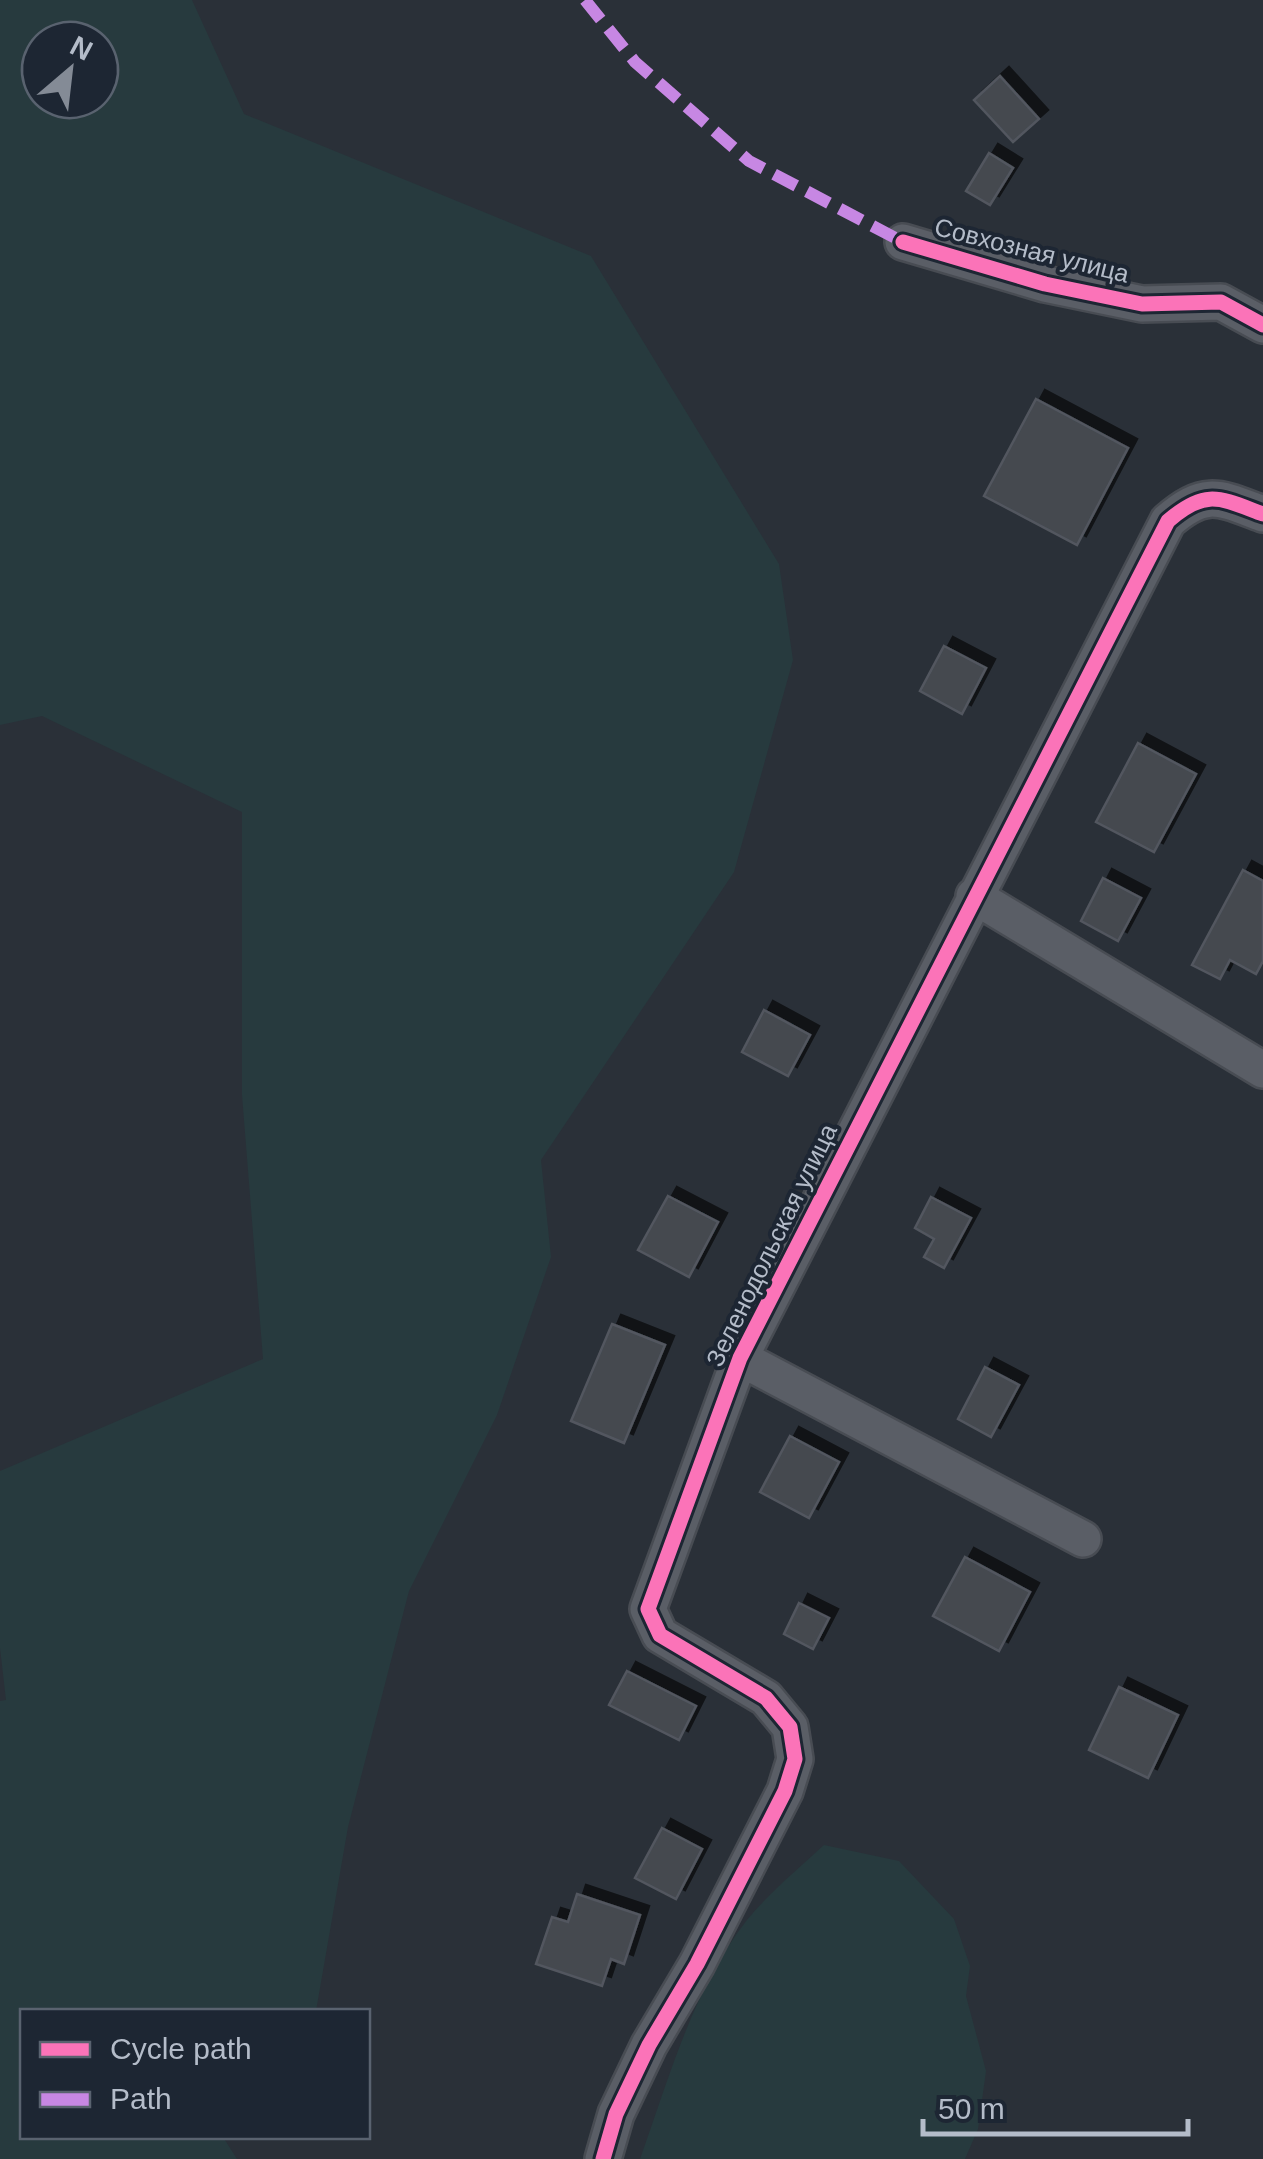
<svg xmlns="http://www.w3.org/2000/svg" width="1263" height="2159" font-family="Helvetica,sans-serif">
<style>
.green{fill:#273a3e;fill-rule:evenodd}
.building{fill:#444950;stroke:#52575f;stroke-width:2.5;filter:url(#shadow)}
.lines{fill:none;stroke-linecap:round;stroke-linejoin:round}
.minor-casing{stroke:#484c53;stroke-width:40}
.minor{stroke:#5a5e66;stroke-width:35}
.quiet{stroke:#c787e3;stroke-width:12;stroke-dasharray:25 12;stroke-linecap:butt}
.cycleway-casing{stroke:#1d2633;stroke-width:21}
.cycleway{stroke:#fb73b8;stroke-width:15}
.labels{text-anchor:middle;stroke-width:8;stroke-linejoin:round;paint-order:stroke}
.street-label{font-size:25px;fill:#b4bcc9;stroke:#1d2633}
</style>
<defs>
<filter id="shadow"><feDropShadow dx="9" dy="-9" stdDeviation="0" flood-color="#0009"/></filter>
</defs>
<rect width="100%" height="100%" fill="#2a3038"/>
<path class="green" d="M0,0H192L244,114L591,256L779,564L793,660L734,872L541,1160L551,1257L497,1415L409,1591L348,1827L316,2011L22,2012V2136L223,2137L237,2159H0V1701L6,1700L0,1648V1471L263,1359L242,1095V812L42,716L0,725ZM40,40H100V100H40Z
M824,1845L899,1861L954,1919L970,1966L966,1996L986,2071L978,2129L965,2159H640C669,2078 693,1989 747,1920C770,1892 798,1869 824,1845Z"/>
<path class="building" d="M1000,76L1039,119L1013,142L974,100Z
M989,153L1013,168L990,205L966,191Z
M1036,399L1128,448L1077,545L984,496Z
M944,646L986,668L962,714L920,691Z
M1138,743L1196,774L1154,852L1096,822Z
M1243,870L1263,881V961L1256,974L1230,960L1220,979L1192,965Z
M1103,878L1141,898L1118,941L1081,921Z
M764,1010L810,1035L788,1076L742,1052Z
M668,1196L718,1222L689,1277L638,1250Z
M931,1197L971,1218L944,1268L924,1257L934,1239L915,1228Z
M612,1324L665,1345L624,1443L571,1421Z
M985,1367L1019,1385L991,1437L958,1419Z
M790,1436L839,1462L809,1518L760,1492Z
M965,1557L1030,1592L999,1651L933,1616Z
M799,1603L829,1618L813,1649L784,1634Z
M627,1671L696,1706L679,1740L609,1705Z
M1119,1687L1178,1715L1148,1778L1089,1750Z
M662,1828L702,1849L676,1899L635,1878Z
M577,1894L640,1915L624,1964L611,1959L602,1986L536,1964L552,1917L568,1922Z"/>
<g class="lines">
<g class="minor-casing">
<path id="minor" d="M903,242L1045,284L1142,304L1221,302L1263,325
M974,896L1263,1070
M740,1358L1083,1539
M603,2159L616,2114L649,2045L697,1964L785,1791L795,1759L790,1727L766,1698L660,1635L648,1609L740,1358L1168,521C1206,488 1220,498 1263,514"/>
</g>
<use href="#minor" class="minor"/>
<path class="quiet" d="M585,0L635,62L749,161L903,242"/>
<g class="cycleway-casing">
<path id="cycleway" d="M903,242L1045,284L1142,304L1221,302L1263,325
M603,2159L616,2114L649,2045L697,1964L785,1791L795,1759L790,1727L766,1698L660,1635L648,1609L740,1358L1168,521C1206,488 1220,498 1263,514"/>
</g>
<use href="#cycleway" class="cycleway"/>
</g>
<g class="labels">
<g class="street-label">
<text transform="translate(1032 250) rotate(14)" y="9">Совхозная улица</text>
<text transform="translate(771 1245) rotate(-64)" y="9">Зеленодольская улица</text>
</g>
</g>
<rect x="20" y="2009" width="350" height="130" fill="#1d2633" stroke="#59626f" stroke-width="2.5"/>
<rect x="40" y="2042" width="50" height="15" fill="#fb73b8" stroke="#59626f" stroke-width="2.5"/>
<text x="110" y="2059" font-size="30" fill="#b4bcc9">Cycle path</text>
<rect x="40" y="2092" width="50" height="15" fill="#c787e3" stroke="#59626f" stroke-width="2.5"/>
<text x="110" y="2109" font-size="30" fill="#b4bcc9">Path</text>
<g transform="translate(70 70) rotate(28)"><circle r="48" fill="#1d2633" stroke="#59626f" stroke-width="2.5"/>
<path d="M0-8L18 38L0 25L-18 38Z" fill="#848b96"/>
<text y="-15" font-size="28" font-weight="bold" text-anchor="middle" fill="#b4bcc9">N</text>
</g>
<path d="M923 2119v15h265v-15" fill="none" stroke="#b4bcc9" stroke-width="5"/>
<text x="938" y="2119" font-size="30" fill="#b4bcc9" stroke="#1d2633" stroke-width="8" paint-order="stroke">50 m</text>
</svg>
